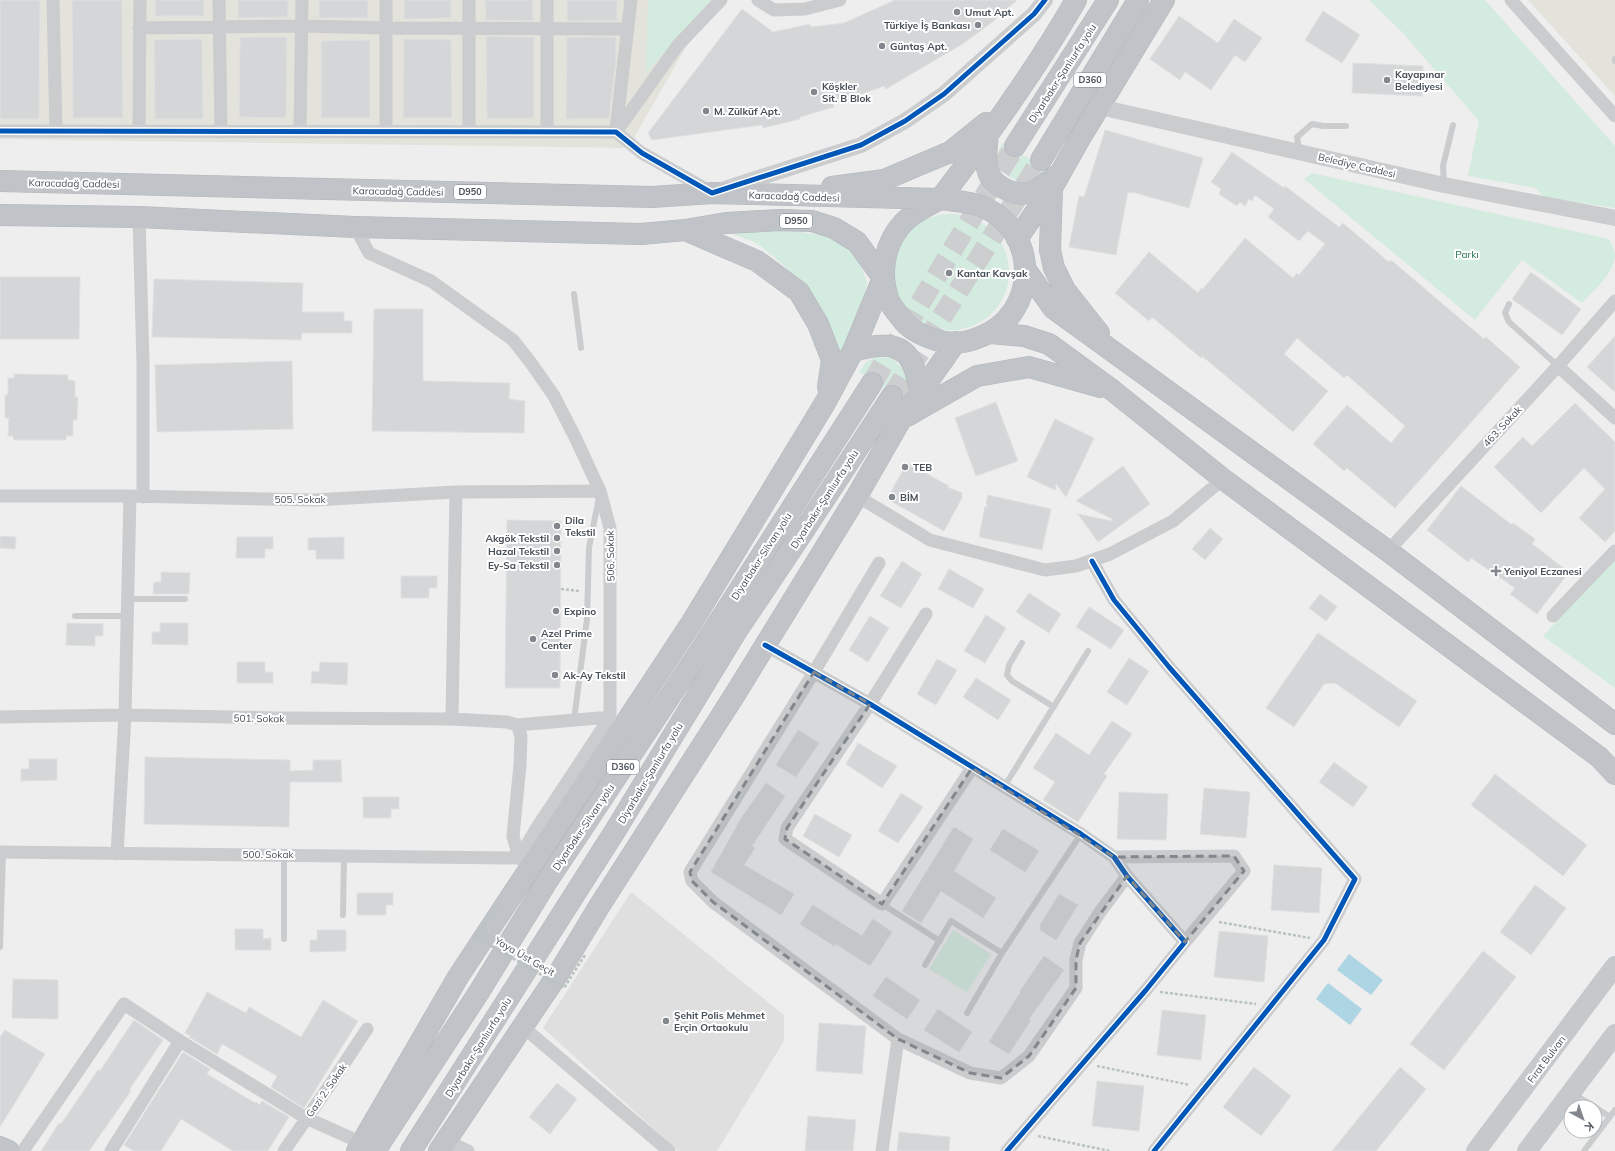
<svg xmlns="http://www.w3.org/2000/svg" width="1615" height="1151" font-family="Mulish,sans-serif">
<style>
.commercial{fill:#e3e2db}
.education{fill:#e0dfdf}
.green{fill:#d4ebdf}
.water{fill:#add5e4}
.building{fill:#d5d6d8;stroke:#dfe0e0}
.lines{fill:none;stroke-linecap:round;stroke-linejoin:round}
.trunk-tunnel{stroke:#cdced0;stroke-width:21;stroke-dasharray:21 10;stroke-linecap:butt}
.trunk-casing{stroke:#b3b7bc;stroke-width:22}
.path{stroke:#b8c2bf;stroke-width:2.5;stroke-dasharray:3 2;stroke-linecap:butt}
.service{stroke:#caccce;stroke-width:6}
.minor{stroke:#caccce;stroke-width:13}
.tertiary{stroke:#caccce;stroke-width:16}
.primary{stroke:#c6c9cb;stroke-width:20}
.trunk{stroke:#c0c4c8;stroke-width:21}
.path-bridge{stroke:#b8c2bf;stroke-width:2.5;stroke-dasharray:3 2;stroke-linecap:butt}
.cycleway-casing{stroke:#fff;stroke-width:8}
.cycleway{stroke:#0057b8;stroke-width:5}
.marked{fill:#81878c;fill-opacity:0.2;stroke:#81878c;stroke-width:3;stroke-dasharray:8 5;stroke-linejoin:round}
.poi-dot{fill:#81878c;stroke:#fff;stroke-width:1.5}
.labels{text-anchor:middle;stroke-width:4;stroke-linejoin:round;paint-order:stroke}
.shield{fill:#fff;stroke:#7e8489;stroke-width:1}
.shield-label{font-size:9px;font-weight:bold;fill:#474f57}
.poi-label{font-size:10px;font-weight:bold;fill:#474f57;stroke:#fff;text-anchor:start}
.street-label{font-size:10px;fill:#474f57;stroke:#fff}
.park-label{font-size:10px;fill:#216f4e;stroke:#fff}
</style>
<rect width="100%" height="100%" fill="#eee"/>
<path class="commercial" d="M0,0H713L628,148L0,139Z
M1528,0H1615V96Z"/>
<path class="education" d="M631,892L784,1015V1041L717,1151H678L543,1028Z"/>
<path class="green" d="M648,0H711L646,73Z
M1369,0H1485L1615,146V208L1543,197L1536,188L1468,176L1479,121L1402,32Z
M1003,143L1048,170C1032,182 1016,187 1001,169C998,165 996,160 997,154C998,151 1001,146 1003,143Z
M1312,173L1609,239C1611,244 1614,249 1615,254C1615,273 1594,290 1582,303L1522,260L1475,320L1304,179Z
M893 272a58 58 0 1 1 116 0a58 58 0 1 1-116 0Z
M721,230L794,231L825,236L848,248L861,266L867,282L864,300L855,324L841,352C828,318 809,289 782,264C774,257 765,249 756,243C745,238 733,234 721,230Z
M877,357L891,358L902,368L909,381L908,387L903,399L859,372L866,362Z
M1615,558V688L1543,636Z
M953,930L991,954L967,992L929,969Z"/>
<path class="water" d="M1349,954L1383,980L1371,995L1337,970Z
M1328,983L1362,1009L1350,1025L1316,999Z"/>
<path class="building" d="M0,0H40L39,119H0Z
M72,0H122L123,118H73Z
M155,0H204V16H155Z
M238,0H288V17L238,18Z
M319,0H368V18H319Z
M404,0H451V18L404,19Z
M485,0H533V21L486,20Z
M567,0H617V21H567Z
M895,0H1017L995,20L964,43L886,89L884,86L833,104L834,107L800,117V119L763,128L762,125L652,140L648,133L742,9L773,32L810,24L811,27L844,23Z
M1323,11L1360,35L1342,63L1305,40Z
M1179,16L1218,43L1234,19L1262,38L1245,62L1235,55L1211,90L1185,72L1180,80L1150,59Z
M486,36L534,37V118L487,119Z
M240,37H287L286,118L239,117Z
M567,37H616V60L609,118L566,119Z
M202,39L203,119H155L154,40Z
M404,39L451,40L452,118H403Z
M370,40V118H321V41Z
M1353,63L1423,66L1422,96L1352,93Z
M1105,130L1203,158L1189,208L1132,192V193L1128,192L1116,255L1069,247L1079,196L1084,197Z
M1232,152L1284,188L1285,186L1339,227L1343,223L1389,262L1391,260L1484,339L1486,337L1520,367L1395,508L1347,468L1344,471L1313,444L1347,405L1391,443L1405,426L1347,375L1344,378L1297,338L1284,354L1328,391L1293,432L1202,356L1201,358L1152,317L1149,321L1115,293L1149,252L1198,293L1201,288L1203,289L1245,238L1293,278L1297,273L1299,275L1325,244L1308,231L1299,241L1268,217L1274,209L1255,195L1252,201L1249,199L1245,206L1240,202L1237,206L1219,194L1221,189L1211,182Z
M1531,272L1581,309L1562,335L1512,299Z
M0,277H80L79,339H0Z
M154,279L303,283L302,312H344V321H352V333H302L301,340L152,337Z
M374,309H423V381L510,383L509,399L525,401L524,433L372,431Z
M1615,336V392L1587,367Z
M292,361L293,429L157,432L155,365Z
M14,374L68,375V380L75,381V397H78L77,420H73V436H66V440H14L13,436H8L9,418H5V395H8V378H14Z
M996,402L1018,461L976,476L955,418Z
M1575,403L1615,442V531L1605,542L1579,518L1605,489L1584,468L1541,513L1494,467L1523,437L1532,446Z
M1055,419L1094,438L1066,497L1056,484L1055,490L1027,477Z
M907,463L949,486L947,487L962,493V498L944,531L887,499Z
M1123,466L1150,504L1098,542L1078,514L1112,521V519L1076,501Z
M1461,486L1512,525L1513,523L1535,539L1532,544L1569,572L1537,614L1510,594L1515,588L1471,558L1468,562L1427,530Z
M988,495L1051,509L1042,550L979,537L985,506L988,508L986,502Z
M507,520L561,521L560,688H505Z
M1210,528L1223,539L1205,560L1192,549Z
M0,536L16,537L15,549L0,548Z
M237,537H273V549H265V558H236Z
M344,537V559H316V550H308V538Z
M902,561L922,574L901,608L880,596Z
M949,569L984,589L973,608L938,589Z
M161,572L190,573L189,594H153L154,582H161Z
M401,576H437V588H429V598H401Z
M1029,593L1061,614L1049,633L1016,612Z
M1320,594L1337,607L1326,621L1309,608Z
M1089,607L1124,630L1111,649L1076,627Z
M986,615L1006,628L985,663L964,651Z
M870,616L889,628L868,662L849,650Z
M67,623L103,624V636H95V646L66,645Z
M160,623H188V645L152,644V632H160Z
M1318,633L1417,701L1399,727L1335,683L1324,684L1294,727L1266,708Z
M1129,658L1149,671L1127,705L1107,692Z
M937,659L957,670L936,705L917,694Z
M237,662H265V672H273V683H237Z
M320,662L348,663L347,685L311,683L312,671L319,672Z
M976,678L1011,700L998,720L963,697Z
M1112,721L1132,734L1104,774L1107,776L1078,822L1043,800L1055,782L1033,768L1056,733L1089,755Z
M798,730L819,743L796,777L776,765Z
M858,743L897,766L882,788L846,764Z
M145,757L290,760V771L313,770V760H341L342,782H290L289,827L144,824Z
M29,759H57V780L21,781V769H29Z
M1334,762L1368,787L1353,807L1319,782Z
M1495,774L1587,845L1563,876L1471,805Z
M766,783L785,796L752,846L755,848L744,865L794,894L781,915L711,872L742,817Z
M1204,788L1250,792L1246,838L1200,834Z
M1119,792L1168,794L1166,840L1117,839Z
M901,793L923,807L898,843L878,831Z
M363,797H399V809H391V818H363Z
M815,814L852,835L839,857L803,836Z
M954,827L973,839L954,871L996,898L983,918L941,891L921,923L902,911Z
M1003,829L1039,851L1025,872L990,850Z
M1274,865L1322,868L1319,913L1271,910Z
M1535,885L1566,908L1531,955L1500,932Z
M357,893H393V905H386V915H357Z
M1059,894L1078,905L1056,940L1040,930V925Z
M813,905L862,936L873,919L892,932L870,966L836,944L834,946L800,924Z
M235,929H263V939L271,938V950H235Z
M317,930H346V951L310,952V940H317Z
M1219,931L1268,936L1264,982L1214,977Z
M1483,951L1516,977L1444,1070L1410,1044Z
M1044,956L1064,970L1029,1019L1031,1020L1009,1054L989,1042L1021,991H1020Z
M886,977L920,1000L907,1019L873,996Z
M13,979L58,980V1019L12,1018Z
M207,992L246,1013L249,1007L301,1037L323,1000L358,1021L304,1108L271,1087L277,1076L222,1044L217,1054L189,1037L191,1036L185,1033Z
M938,1009L972,1032L959,1052L924,1030Z
M1162,1010L1206,1015L1201,1060L1157,1055Z
M134,1020L163,1040L129,1090L131,1091L89,1151H41L59,1123L61,1124L98,1070L100,1071Z
M819,1023L866,1026L862,1074L816,1071Z
M5,1030L45,1054L0,1127V1037Z
M183,1052L210,1069L207,1074L255,1103L256,1102L260,1105L262,1101L289,1117L268,1151H233L181,1119L161,1151H134L124,1145Z
M1254,1067L1291,1096L1261,1136L1223,1107Z
M1400,1067L1426,1089L1376,1151H1332Z
M1097,1081L1144,1086L1139,1131L1092,1126Z
M557,1083L577,1099L550,1134L529,1117Z
M808,1116L856,1120L853,1151H805Z
M899,1132L950,1137L949,1151H897Z"/>
<g class="lines">
<path class="trunk-tunnel" d="M872,383L1015,146
M892,396L1041,160"/>
<g class="trunk-casing">
<path id="trunk" d="M988,134C987,145 985,157 987,168C990,185 1013,196 1029,193C1039,190 1049,181 1058,175
M1015,146L1108,0
M1041,160L1138,0
M0,181L652,197L712,193L940,199C988,136 1036,70 1076,0
M832,187L884,180L919,165L950,152L986,123
M1052,188L1050,250L1054,268L1065,290L1099,333
M940,199C953,201 968,201 981,206C1041,230 1039,315 980,337C966,343 951,345 936,340C923,336 909,330 901,318C897,313 892,307 889,301C879,274 884,243 904,222C914,212 928,206 940,199Z
M0,215L139,217L355,227L641,234L685,230L726,223L780,220L812,221L834,228L857,242L883,278L853,351L825,403L692,622L458,977L357,1151
M685,230L757,261L799,292L818,324L832,360L828,387
M1017,239L1052,188L1079,140L1164,0
M1026,270L1053,308L1388,551L1615,724
M991,333L1024,336L1049,344L1112,390L1223,479L1599,757L1615,774
M853,351C897,339 913,345 920,393
M907,416L977,376L1029,367L1100,387
M0,1147L9,1151
M375,1151L479,992L546,883L702,648L872,383
M411,1151L615,831L736,632L799,538L892,396
M439,1151L560,971L600,905L734,696L857,496L900,421L956,342"/>
</g>
<path class="path" d="M561,589L579,591
M1219,922L1310,938
M1160,992L1256,1004
M1097,1066L1190,1085
M1038,1136L1110,1151"/>
<path class="service" d="M1615,59V61
M1299,150L1297,137L1312,124L1323,126H1346
M1444,183L1443,166L1453,125
M574,294L581,348
M1509,304L1505,313L1509,322L1558,366
M128,599H185
M75,616H127
M1022,643L1009,665L1007,675L1012,681L1054,707
M574,720L587,619L589,548L599,497
M1004,787L1088,651
M882,904L940,941
M343,915L344,855
M284,939V854
M0,947L3,852
M925,965L951,921L1002,953
M967,1013L1002,953L1081,834
M1574,1094L1595,1107
M1595,1107L1610,1117
M1584,1151L1615,1110"/>
<path class="minor" d="M53,0L56,131
M219,0L221,132
M386,0V132
M469,0V132
M547,0V132
M758,0L774,10L805,9L840,0
M1511,0L1615,116
M139,28L302,26L387,28L628,29
M616,130L631,0
M0,131L616,132L642,153L711,192
M139,131L140,0
M300,132L302,0
M616,132L678,45L721,0
M139,217L143,363V497
M355,227L369,253L431,281L513,340L531,363L554,396L576,439L600,491L610,528V717L612,742
M1558,366L1615,418
M0,496H130L314,500L456,492L600,491
M857,496L930,540L1045,570L1076,566L1110,554L1173,521L1223,479
M1388,551L1558,366L1615,301
M1092,561L1114,600L1169,667L1355,879L1324,940L1154,1151
M879,563L814,672L690,872L692,881L713,902L898,1039L882,1151
M926,614L870,704L787,828L785,839L882,904L972,768
M1553,616L1615,551
M765,645L870,704L1081,834L1114,857L1127,876L1185,942L1146,990L1007,1151
M0,717L125,715L276,718L452,719L507,722L517,725L610,717
M452,719L456,492
M517,725L521,736L520,765L513,836L519,858
M0,852L519,858L533,866
M117,854L125,715L130,496
M1114,857L1234,856L1244,871L1185,942
M519,858L536,829L610,717
M523,1027L669,1151
M898,1039L970,1073L1001,1078L1029,1056L1076,988V960L1080,943L1100,912L1127,876
M446,1141L468,1151
M23,1151L124,1004L180,1041L306,1118L362,1143
M111,1151L180,1041
M284,1151L332,1082L367,1029"/>
<path class="tertiary" d="M1100,107L1444,185L1615,218
M721,190L861,145L905,121L944,94L1034,14L1045,0"/>
<path class="primary" d="M1476,1151L1615,966
M1527,1151L1615,1034"/>
<use href="#trunk" class="trunk"/>
<path class="path-bridge" d="M497,906L476,937L564,988L585,955"/>
<g class="cycleway-casing">
<path id="cycleway" d="M0,131L616,132L642,153L712,193L861,145L905,121L944,94L1034,14L1045,0
M1092,561L1114,600L1169,667L1355,879L1324,940L1154,1151
M765,645L870,704L1081,834L1114,857L1127,876L1185,942L1146,990L1007,1151"/>
</g>
<use href="#cycleway" class="cycleway"/>
</g>
<path class="marked" d="M814,672L870,704L787,828L785,839L882,904L972,768L1114,857L1234,856L1244,871L1185,942L1127,876L1080,943L1076,960V988L1029,1056L1001,1078L970,1073L898,1039L713,902L692,881L690,872Z"/>
<g class="poi-dot">
<circle cx="957" cy="12" r="4"/>
<circle cx="978" cy="25" r="4"/>
<circle cx="882" cy="46" r="4"/>
<circle cx="1387" cy="80" r="4"/>
<circle cx="814" cy="92" r="4"/>
<circle cx="706" cy="111" r="4"/>
<circle cx="949" cy="273" r="4"/>
<circle cx="905" cy="467" r="4"/>
<circle cx="892" cy="497" r="4"/>
<circle cx="557" cy="526" r="4"/>
<circle cx="557" cy="538" r="4"/>
<circle cx="557" cy="551" r="4"/>
<circle cx="557" cy="565" r="4"/>
<path d="M1494 565h4v4h4v4h-4v4h-4v-4h-4v-4h4z"/>
<circle cx="556" cy="611" r="4"/>
<circle cx="533" cy="639" r="4"/>
<circle cx="555" cy="675" r="4"/>
<circle cx="666" cy="1021" r="4"/>
</g>
<g class="labels">
<g class="shield">
<rect x="1074" y="73" width="32" height="14" rx="3"/>
<rect x="454" y="185" width="32" height="14" rx="3"/>
<rect x="780" y="214" width="32" height="14" rx="3"/>
<rect x="607" y="760" width="32" height="14" rx="3"/>
</g>
<g class="shield-label">
<text x="1090" y="83">D360</text>
<text x="470" y="195">D950</text>
<text x="796" y="224">D950</text>
<text x="623" y="770">D360</text>
</g>
<g class="poi-label">
<text x="965" y="16">Umut Apt.</text>
<text x="970" y="29" text-anchor="end">Türkiye İş Bankası</text>
<text x="890" y="50">Güntaş Apt.</text>
<text x="1395" y="78">Kayapınar<tspan x="1395" dy="12">Belediyesi</tspan></text>
<text x="822" y="90">Köşkler<tspan x="822" dy="12">Sit. B Blok</tspan></text>
<text x="714" y="115">M. Zülküf Apt.</text>
<text x="957" y="277">Kantar Kavşak</text>
<text x="913" y="471">TEB</text>
<text x="900" y="501">BİM</text>
<text x="565" y="524">Dila<tspan x="565" dy="12">Tekstil</tspan></text>
<text x="549" y="542" text-anchor="end">Akgök Tekstil</text>
<text x="549" y="555" text-anchor="end">Hazal Tekstil</text>
<text x="549" y="569" text-anchor="end">Ey-Sa Tekstil</text>
<text x="1504" y="575">Yeniyol Eczanesi</text>
<text x="564" y="615">Expino</text>
<text x="541" y="637">Azel Prime<tspan x="541" dy="12">Center</tspan></text>
<text x="563" y="679">Ak-Ay Tekstil</text>
<text x="674" y="1019">Şehit Polis Mehmet<tspan x="674" dy="12">Erçin Ortaokulu</tspan></text>
</g>
<g class="street-label">
<text transform="translate(1062 73) rotate(-57)" y="4">Diyarbakır-Şanlıurfa yolu</text>
<text transform="translate(1357 165) rotate(13)" y="4">Belediye Caddesi</text>
<text transform="translate(74 183) rotate(1)" y="4">Karacadağ Caddesi</text>
<text transform="translate(398 191) rotate(1)" y="4">Karacadağ Caddesi</text>
<text transform="translate(794 196) rotate(2)" y="4">Karacadağ Caddesi</text>
<text transform="translate(1502 426) rotate(-47)" y="4">463. Sokak</text>
<text x="300" y="503">505. Sokak</text>
<text transform="translate(824 499) rotate(-57)" y="4">Diyarbakır-Şanlıurfa yolu</text>
<text transform="translate(610 556) rotate(-91)" y="4">506. Sokak</text>
<text transform="translate(761 556) rotate(-57)" y="4">Diyarbakır-Silvan yolu</text>
<text transform="translate(259 718) rotate(1)" y="4">501. Sokak</text>
<text transform="translate(650 773) rotate(-59)" y="4">Diyarbakır-Şanlıurfa yolu</text>
<text transform="translate(583 827) rotate(-56)" y="4">Diyarbakır-Silvan yolu</text>
<text x="268" y="858">500. Sokak</text>
<text transform="translate(525 956) rotate(30)" y="4">Yaya Üst Geçit</text>
<text transform="translate(478 1047) rotate(-58)" y="4">Diyarbakır-Şanlıurfa yolu</text>
<text transform="translate(1546 1059) rotate(-53)" y="4">Fırat Bulvarı</text>
<text transform="translate(326 1090) rotate(-55)" y="4">Gazi 2. Sokak</text>
</g>
<g class="park-label">
<text x="1467" y="258">Parkı</text>
</g>
</g>
<g transform="translate(1583 1119) rotate(140)"><circle r="19" fill="#ffffff" stroke="#b5b9bc"/>
<path d="M0-3L7 15L0 10L-7 15Z" fill="#81878c"/>
<text y="-6" font-size="11" font-weight="bold" text-anchor="middle" fill="#474f57">K</text>
</g>
</svg>
